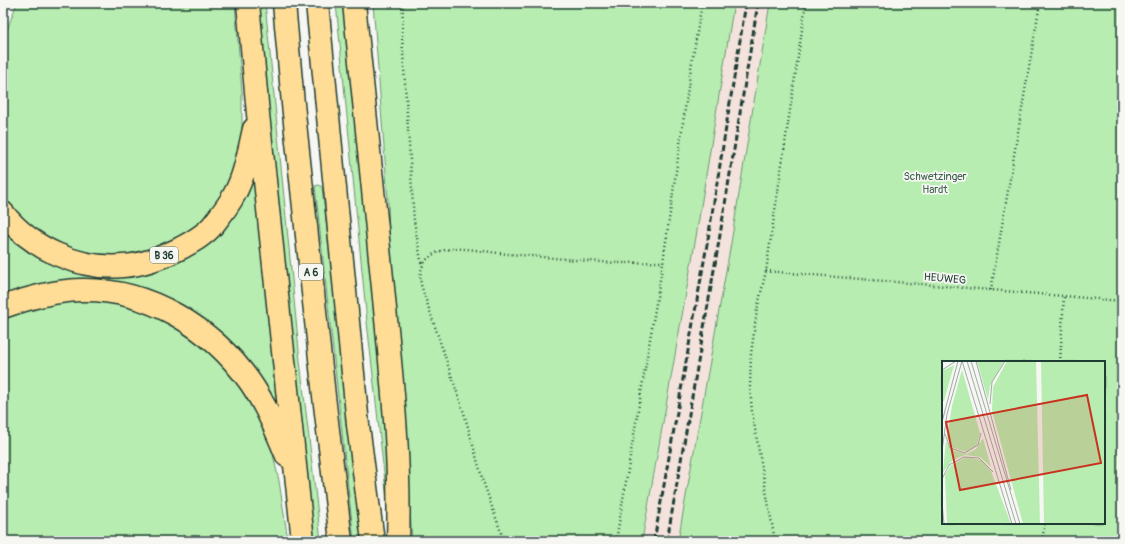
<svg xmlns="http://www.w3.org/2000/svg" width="1125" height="544" font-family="Pangolin,sans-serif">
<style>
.built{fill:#f4e3dc}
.green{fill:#b7edb0;stroke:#6b9572;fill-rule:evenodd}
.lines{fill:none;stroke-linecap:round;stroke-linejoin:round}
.motorway-casing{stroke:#1f3d34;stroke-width:25}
.path{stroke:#1f3d34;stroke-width:2.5;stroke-dasharray:1 3;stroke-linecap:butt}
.motorway{stroke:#ffdd96;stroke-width:22}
.rail{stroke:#1f3d34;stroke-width:3;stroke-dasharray:6 3;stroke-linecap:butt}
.labels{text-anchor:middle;stroke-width:3.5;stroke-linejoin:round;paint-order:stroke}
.shield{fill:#f6f6f2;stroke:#60746d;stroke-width:1}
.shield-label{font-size:10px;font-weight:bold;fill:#1f3d34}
.park-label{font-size:11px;fill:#3d604d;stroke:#f6f6f2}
.street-label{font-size:11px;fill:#1f3d34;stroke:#f6f6f2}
.inset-road{fill:none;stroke:#a0aca6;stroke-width:1}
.view{fill:#c8321e;fill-opacity:0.15;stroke:#c8321e;stroke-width:2}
.inset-edge{fill:none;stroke:#1f3d34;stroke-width:2}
</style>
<rect width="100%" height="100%" fill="#f6f6f2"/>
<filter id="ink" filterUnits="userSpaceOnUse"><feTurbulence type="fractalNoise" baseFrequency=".025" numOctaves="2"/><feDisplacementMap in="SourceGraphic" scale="8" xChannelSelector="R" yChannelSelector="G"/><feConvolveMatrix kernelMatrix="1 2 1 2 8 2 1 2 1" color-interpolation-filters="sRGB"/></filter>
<g filter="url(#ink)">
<path class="built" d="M734,3H770L731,243L678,541H643L696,237Z"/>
<path class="green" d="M17,3H235L242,92V138L229,185L217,203L204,220L187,235L169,247L111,261L66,252L10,211L3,200V40Z
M255,3H265L300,361L321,541H310Z
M336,3H347L387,414L388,509L367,322Z
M373,3H734L696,237L642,541H412L404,415L390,272L388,200Z
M770,3H1122V541H678L731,243ZM943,362H1104V523H943Z
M254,175L279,415L173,302L150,291L120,284L3,297V224L22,242L154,268Z
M319,185L322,187L326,220L362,541H354L315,186Z
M55,298L123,301L191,330L250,393L271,446L279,481L288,541H3V313Z"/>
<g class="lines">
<g class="motorway-casing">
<path id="motorway" d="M248,3L258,114L303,541
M284,3L293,104L324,396L341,541
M317,3L358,425L373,541
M354,3C363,98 373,193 383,288C391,372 401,457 398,541
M3,213C31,248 78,270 123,266C143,265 163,257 181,248C192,242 205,235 213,225C220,216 229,205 234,195C245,176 249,150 254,129
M3,307C28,298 53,291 80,290C148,288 212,328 250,382C266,405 276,430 287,456"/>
</g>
<path class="path" d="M403,3L402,37L414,221L422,266
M766,271L1122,301
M991,290L1040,3
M1060,362L1064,296
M504,541L483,481L464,413L421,285C418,267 426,254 445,250C463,246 490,253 509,254C545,257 582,261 618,263C633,263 648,262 663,262L690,74L702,3
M616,541L663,262
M775,541L752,412L750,388L751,354L757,310L766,271L806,3
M1042,541L1045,523"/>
<use href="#motorway" class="motorway"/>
<path class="rail" d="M654,541L708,239L746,3
M667,541L719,241L758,3"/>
</g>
</g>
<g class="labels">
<g class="shield">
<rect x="150" y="247" width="28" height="16" rx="3"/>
<rect x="299" y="264" width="24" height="16" rx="3"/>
</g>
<g class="shield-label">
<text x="164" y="259">B 36</text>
<text x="311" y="276">A 6</text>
</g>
<g class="park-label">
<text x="935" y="180">Schwetzinger<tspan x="935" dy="13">Hardt</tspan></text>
</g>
<g class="street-label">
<text transform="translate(945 278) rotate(5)" y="4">HEUWEG</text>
</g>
</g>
<g transform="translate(942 361)">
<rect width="163" height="163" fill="#f6f6f2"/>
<path d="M35,0H62L48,25L46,39ZM65,0H94L98,163H81L50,50L51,26ZM99,0H163V163H102ZM12,4L2,40H1L0,10ZM20,9L38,72L35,84L25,91L11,87L5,77L10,45ZM41,77L49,106L38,96L23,94L11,99L1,111L4,80L10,89L24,93L34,88ZM24,96L39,99L49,110L69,163H5L3,114L8,105Z" fill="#b7edb0"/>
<path class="inset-road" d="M20,0L70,163M25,0L74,163M29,0L78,163M34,0L69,129M0,9L14,0M48,43L50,21L63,0M0,61L16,0M3,73L8,87L23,92L36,84L39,72M0,90L5,53L20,0M0,118L7,104L22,96L37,97L51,111M0,141L2,163"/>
<path class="view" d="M145,34L159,102L18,129L4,61Z"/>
<rect width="163" height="163" class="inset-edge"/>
</g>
<rect width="1125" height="544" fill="none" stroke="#f6f6f2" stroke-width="16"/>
<rect x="8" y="8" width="1109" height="528" fill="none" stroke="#1f3d34" stroke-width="1.5" filter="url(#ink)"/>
</svg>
